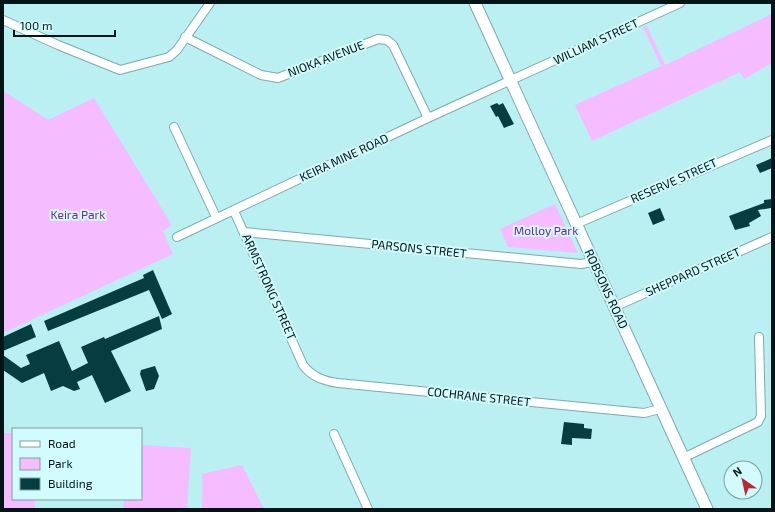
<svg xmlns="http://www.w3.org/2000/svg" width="775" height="512" font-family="'Exo 2',sans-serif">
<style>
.green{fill:#f5bcff}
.building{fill:#063d41}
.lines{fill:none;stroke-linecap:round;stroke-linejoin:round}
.street-casing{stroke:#79abae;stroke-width:10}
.secondary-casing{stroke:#79abae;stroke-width:13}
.street{stroke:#fff;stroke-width:8}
.secondary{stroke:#fff;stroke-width:11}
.labels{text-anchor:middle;stroke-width:4;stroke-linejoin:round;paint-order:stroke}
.street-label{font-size:12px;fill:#021416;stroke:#d1fbfd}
.park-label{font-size:12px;fill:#7d228c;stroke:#d1fbfd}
</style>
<rect width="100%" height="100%" fill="#bbf0f3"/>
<path class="green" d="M772,14V63L744,79L740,72L592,141L575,105L661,66L643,27L647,26L665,65Z
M3,89L5,92L48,120L94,98L172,225L163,231L173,254L3,333Z
M555,204L578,253L508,247L500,229Z
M3,433H13V499H35V509H3Z
M141,445L191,448L187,509H123L124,499H141Z
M242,465L264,509H202V474Z"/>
<path class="building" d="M497,103L499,105L503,103L514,124L504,128L498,116L496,117L490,106Z
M772,158V168L760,173L756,165Z
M772,199L771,208L758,210L761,216L749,223L750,226L735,230L729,216L764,203V200Z
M660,208L665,220L653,225L648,213Z
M153,270L172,314L162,319L149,290L48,331L44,321L144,278L143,275Z
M159,316L162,329L111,351L131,391L105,403L92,375L77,382L80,389L74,391L63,386L51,391L44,373L22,383L3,370V355L21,368L30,364L26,355L59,341L72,371L88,363L81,347L104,337L105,339Z
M31,324L36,337L3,351V337Z
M155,366L159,376L154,389L146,391L140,374L141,370Z
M564,422L584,424V428L592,429L591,439L572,438V445L561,444Z"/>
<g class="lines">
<g class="street-casing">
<path id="street" d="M3,20L58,45L120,70L169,57L177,50L210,3
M185,37L261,75L278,78L378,39L387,40L393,45L428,118
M174,127L216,217
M234,211L303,365C312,377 324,381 338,383L644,413L660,409
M576,224L772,140
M244,232L581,264L593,262
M177,237L428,118L680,3
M614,307L772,237
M334,434L368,509
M683,458L758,422L761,416L759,337"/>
</g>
<g class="secondary-casing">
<path id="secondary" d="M475,3L707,509"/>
</g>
<use href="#street" class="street"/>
<use href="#secondary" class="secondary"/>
</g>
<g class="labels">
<g class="street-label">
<text transform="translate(596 42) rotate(-25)" y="4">WILLIAM STREET</text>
<text transform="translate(326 59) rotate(-21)" y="4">NIOKA AVENUE</text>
<text transform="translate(344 158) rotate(-25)" y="4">KEIRA MINE ROAD</text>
<text transform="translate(674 181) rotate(-24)" y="4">RESERVE STREET</text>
<text transform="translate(419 249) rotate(6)" y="4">PARSONS STREET</text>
<text transform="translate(693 272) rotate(-24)" y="4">SHEPPARD STREET</text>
<text transform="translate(269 287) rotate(66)" y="4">ARMSTRONG STREET</text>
<text transform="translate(606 289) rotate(65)" y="4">ROBSONS ROAD</text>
<text transform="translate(479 397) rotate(6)" y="4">COCHRANE STREET</text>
</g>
<g class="park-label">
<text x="78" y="219">Keira Park</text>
<text x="546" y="235">Molloy Park</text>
</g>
</g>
<rect width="775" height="512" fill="none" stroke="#021416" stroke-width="8"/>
<rect x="12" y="428" width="130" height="72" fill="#d1fbfd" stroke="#7e9fa1"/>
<rect x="20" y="441" width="20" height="6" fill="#ffffff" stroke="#7e9fa1"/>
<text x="48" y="448" font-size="12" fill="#021416">Road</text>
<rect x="20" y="458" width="20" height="12" fill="#f5bcff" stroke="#7e9fa1"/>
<text x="48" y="468" font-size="12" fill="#021416">Park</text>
<rect x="20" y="478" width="20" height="12" fill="#063d41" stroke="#7e9fa1"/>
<text x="48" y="488" font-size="12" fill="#021416">Building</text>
<g transform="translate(743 480) rotate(326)"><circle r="19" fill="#d1fbfd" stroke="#7e9fa1"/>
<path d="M0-3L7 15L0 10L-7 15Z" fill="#b92837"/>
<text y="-6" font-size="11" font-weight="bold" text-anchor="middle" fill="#021416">N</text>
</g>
<path d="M14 30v6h101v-6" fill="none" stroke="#021416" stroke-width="2"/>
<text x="20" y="30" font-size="12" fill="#021416" stroke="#d1fbfd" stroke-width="3" paint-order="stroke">100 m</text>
</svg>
